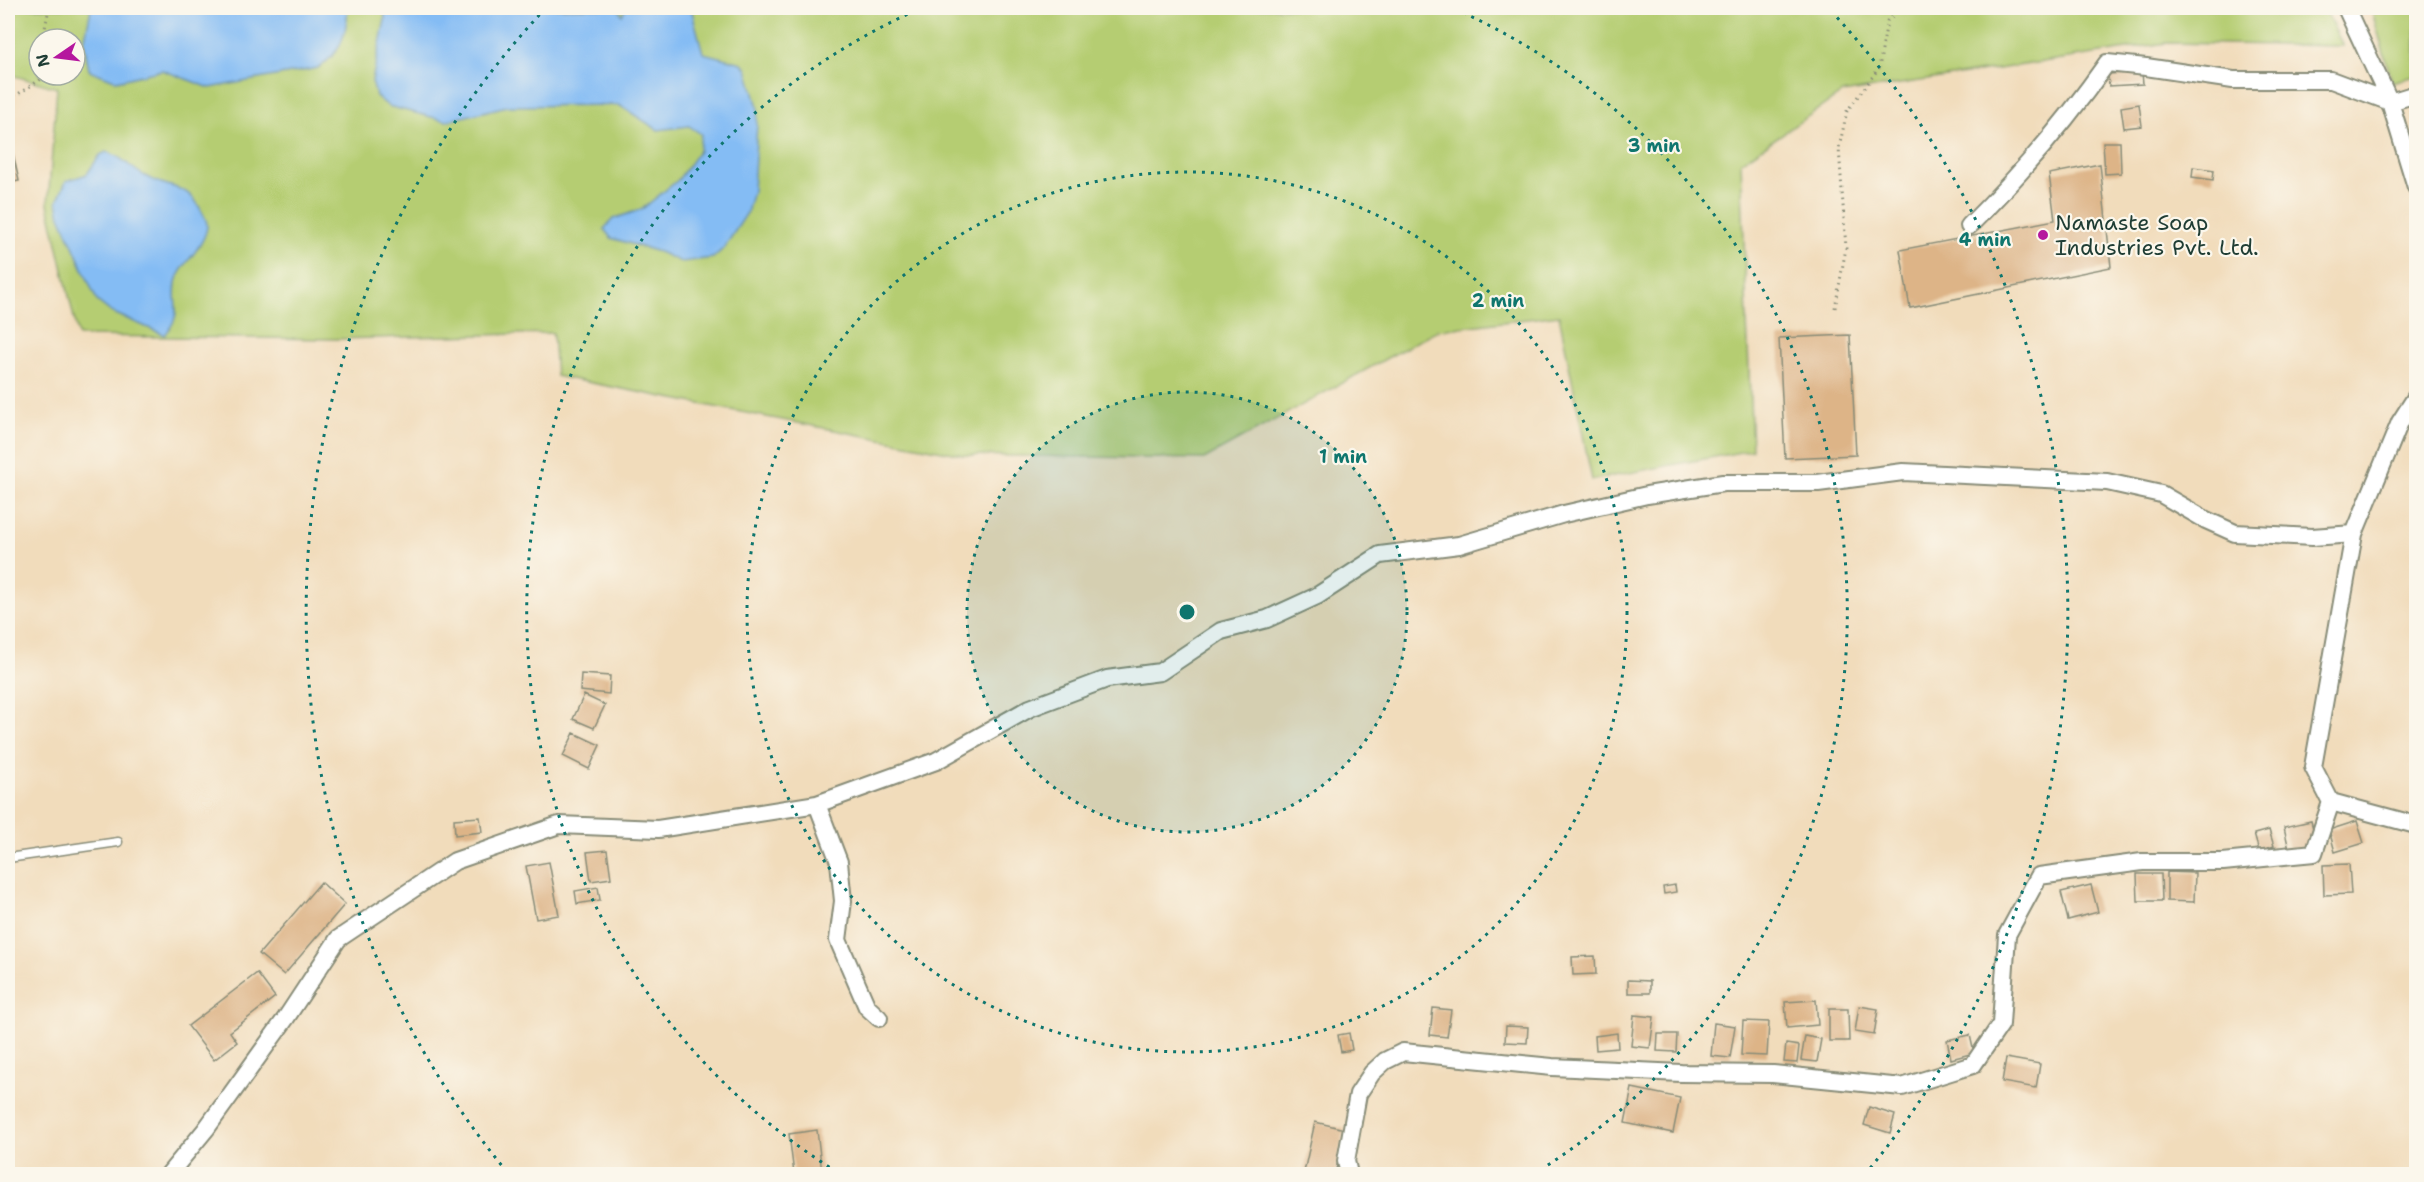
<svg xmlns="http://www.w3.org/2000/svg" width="2424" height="1182" font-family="'Shantell Sans',sans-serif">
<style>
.green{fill:#b5cd72;stroke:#6a8553;stroke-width:1.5;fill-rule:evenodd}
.water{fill:#84bcf4;stroke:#527c94;stroke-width:1.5}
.building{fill:#ddb487}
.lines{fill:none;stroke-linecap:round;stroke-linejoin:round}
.lane-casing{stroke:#888c78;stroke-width:11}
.street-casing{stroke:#888c78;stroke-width:20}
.path{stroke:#888c78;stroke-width:3;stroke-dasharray:1.5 4.5;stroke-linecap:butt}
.lane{stroke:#fff;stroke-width:8}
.street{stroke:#fff;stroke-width:16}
.ring{fill:none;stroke:#0f766e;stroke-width:3;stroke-dasharray:3 6}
.poi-dot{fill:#b5179e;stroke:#fbf7ec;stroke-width:2}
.labels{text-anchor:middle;stroke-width:4.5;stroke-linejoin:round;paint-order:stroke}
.poi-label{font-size:22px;fill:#1f3d34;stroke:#fbf7ec;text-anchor:start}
.centre{fill:#0f766e;stroke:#fbf7ec;stroke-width:3}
.ring-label{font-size:18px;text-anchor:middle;font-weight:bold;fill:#0f766e;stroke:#fbf7ec;stroke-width:4.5;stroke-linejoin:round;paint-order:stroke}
</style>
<rect width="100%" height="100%" fill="#fbf7ec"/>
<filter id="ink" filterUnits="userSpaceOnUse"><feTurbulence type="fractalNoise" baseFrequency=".0167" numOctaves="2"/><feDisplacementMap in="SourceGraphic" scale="12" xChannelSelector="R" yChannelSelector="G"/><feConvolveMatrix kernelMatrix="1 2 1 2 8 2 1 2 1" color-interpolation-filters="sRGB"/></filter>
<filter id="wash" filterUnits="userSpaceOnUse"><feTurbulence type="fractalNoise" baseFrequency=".008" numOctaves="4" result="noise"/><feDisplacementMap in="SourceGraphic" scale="24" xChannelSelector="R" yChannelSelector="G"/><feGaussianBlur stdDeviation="1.35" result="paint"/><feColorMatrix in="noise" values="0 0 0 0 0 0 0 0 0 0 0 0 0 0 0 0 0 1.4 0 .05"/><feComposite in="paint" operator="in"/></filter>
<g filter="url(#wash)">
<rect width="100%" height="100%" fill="#f1dcbb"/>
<path class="green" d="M8,8H2324L2343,46L2166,43L1842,93L1741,162L1752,450L1592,480L1559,315L1438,330L1204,459L963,455L556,376L553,333L337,339L78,336L48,204L57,88L8,74ZM39,39H75V75H39Z
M2371,8H2416V76L2392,82Z"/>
<path class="water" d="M95,8H348C346,35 342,52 318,68L210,88L162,70L117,81L89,70L84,43L91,9Z
M384,8H618L622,15L626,8H691L703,53L742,63L747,69L758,107L753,191L747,213L724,248L713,258L681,262L659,252L611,238L604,229L613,219L642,209L678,180L699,151L701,134L689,126L658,130L619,105L507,106L447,121L388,106L376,96L372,81L385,20Z
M106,152C121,155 131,169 145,176C169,190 187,182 201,210C204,216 208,221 207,227C204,249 178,267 176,283C172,308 184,311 165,335L111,312L97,301L60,216L57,202L66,181L87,174L100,155Z"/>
<g id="blocks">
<path class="building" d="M2142,72L2143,84L2109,86L2108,74Z
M2139,104L2142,126L2124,128L2121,107Z
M8,130L19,181L8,183Z
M2103,142H2120L2121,173L2105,174Z
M2100,164L2111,267L1910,308L1900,250L2055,220L2049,174Z
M2193,167L2214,170L2213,180L2192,177Z
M1850,335L1856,455L1785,458L1779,338Z
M581,674L610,676L609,694L580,691Z
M584,695L605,705L594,728L573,719Z
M574,733L600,745L589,769L563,756Z
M480,817L482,832L455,835L454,819Z
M2311,821L2317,845L2289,850L2284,827Z
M2357,821L2364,843L2335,852L2329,830Z
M2269,830L2274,846L2259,851L2254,834Z
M607,850L611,878L591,881L587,852Z
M549,862L559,915L536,919L526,866Z
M2349,864L2351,894L2324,895L2323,865Z
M2167,872L2195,873L2194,902L2167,901Z
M2137,874H2161L2162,901H2138Z
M321,882L345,904L284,975L259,954Z
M1675,885L1676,892L1664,894L1663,887Z
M2091,885L2098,912L2068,920L2061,892Z
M598,887L600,900L577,904L575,891Z
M1595,956L1596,974L1573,975L1572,957Z
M257,973L275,997L230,1032L237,1042L214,1060L188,1026Z
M1628,980L1650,981V993H1628Z
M1816,1000L1818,1025L1787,1028L1785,1002Z
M1859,1006L1878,1009L1874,1035L1855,1032Z
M1433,1008L1451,1010L1447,1037L1430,1035Z
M1829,1009H1848L1849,1041H1829Z
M1634,1015L1654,1017L1650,1048L1631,1046Z
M1743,1021L1769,1022L1767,1056L1741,1055Z
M1714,1023L1735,1026L1730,1058L1711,1056Z
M1506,1026L1528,1027L1527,1043L1505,1042Z
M1349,1033L1352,1050L1341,1052L1338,1035Z
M1617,1033L1618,1048L1596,1050L1595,1036Z
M1658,1034H1677L1676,1052L1657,1051Z
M1970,1035L1974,1053L1951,1059L1947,1040Z
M1805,1036L1821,1039L1817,1062L1801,1060Z
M1786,1044L1799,1046L1797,1063L1784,1062Z
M2006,1058L2040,1064L2036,1088L2002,1082Z
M1632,1088L1680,1098L1673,1133L1625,1123Z
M1869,1107L1895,1115L1890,1133L1864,1125Z
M1315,1122L1345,1129L1335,1174L1304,1172Z
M817,1130L822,1173L794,1174L789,1134Z"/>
</g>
</g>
<g filter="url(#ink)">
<use href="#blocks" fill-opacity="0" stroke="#888c78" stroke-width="1.5"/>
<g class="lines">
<g class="lane-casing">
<path id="lane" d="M8,858L118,842"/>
</g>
<g class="street-casing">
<path id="street" d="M2346,8L2390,102L2416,187
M1969,226C2020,175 2065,123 2107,63L2146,67L2233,80H2331L2390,102L2416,94
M2416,397L2400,422L2354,534L2313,767L2331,802L2416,825
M817,804L839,862L843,901L838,940L867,1007L879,1018
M169,1174L206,1129L286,1018L338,939L455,861L559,825L658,829L817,804L936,761L1030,708L1107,679L1160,672L1221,631L1267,619L1317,596L1380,555L1459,545L1564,514L1647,495L1723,483H1818L1903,472L2107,482L2161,494L2206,520L2235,533L2312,537L2354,534
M1349,1174L1346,1161L1358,1094L1372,1073L1385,1061L1403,1052L1552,1067L1681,1073L1773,1074L1902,1087L1973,1065L2001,1024L2007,935L2039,876L2142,862H2223L2314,853L2331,802"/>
</g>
<path class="path" d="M43,39L49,8
M8,95L15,96L43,78V75
M1835,308L1846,248L1839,148L1847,111L1879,68L1887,21L1901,8"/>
<use href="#lane" class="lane"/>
<use href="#street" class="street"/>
</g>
</g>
<circle cx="1187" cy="612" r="220" fill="#0f766e" fill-opacity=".12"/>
<g class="ring">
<circle cx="1187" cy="612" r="220"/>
<circle cx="1187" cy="612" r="440"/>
<path d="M837 1172A660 660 0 0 1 919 9M1455 9A660 660 0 0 1 1537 1172"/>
<path d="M507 1172A881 881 0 0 1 543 11M1831 11A881 881 0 0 1 1867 1172"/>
</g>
<circle class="poi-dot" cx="2043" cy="235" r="6"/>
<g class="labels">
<g class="poi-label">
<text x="2055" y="230">Namaste Soap<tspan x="2055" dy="25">Industries Pvt. Ltd.</tspan></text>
</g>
</g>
<circle cx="1187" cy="612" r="9" class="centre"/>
<g class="ring-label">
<text x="1654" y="152">3 min</text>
<text x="1985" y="246">4 min</text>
<text x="1498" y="307">2 min</text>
<text x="1343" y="463">1 min</text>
</g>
<rect width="2424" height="1182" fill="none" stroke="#fbf7ec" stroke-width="30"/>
<g transform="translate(57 57) rotate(256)"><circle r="28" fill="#fbf7ec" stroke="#a3ada2" stroke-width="1.5"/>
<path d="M0-4.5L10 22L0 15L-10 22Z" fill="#b5179e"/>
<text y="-9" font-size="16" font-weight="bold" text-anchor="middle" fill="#1f3d34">N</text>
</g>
</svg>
